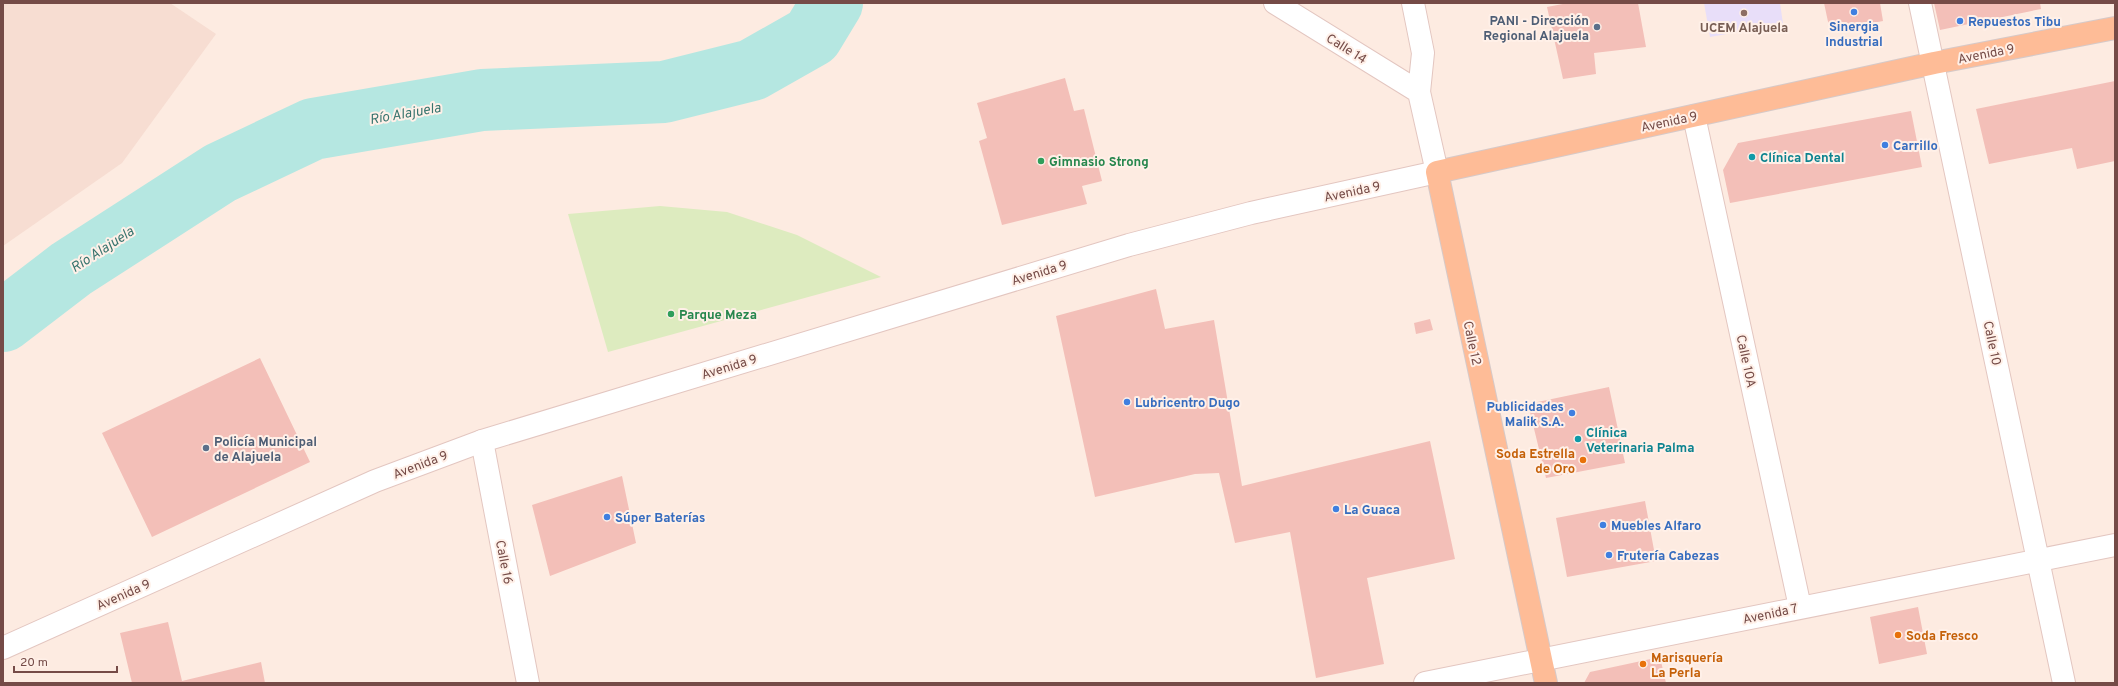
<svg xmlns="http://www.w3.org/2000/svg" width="2118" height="686" font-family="Overpass,sans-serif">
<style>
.residential{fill:#f7ddd2}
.education{fill:#e8def9}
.pitch{fill:#ddebbf}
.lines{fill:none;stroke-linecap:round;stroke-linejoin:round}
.river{stroke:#b5e7e1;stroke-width:62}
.building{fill:#f3bfb8}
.minor-casing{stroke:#e3c6c0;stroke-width:24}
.tertiary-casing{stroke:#e3c6c0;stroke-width:24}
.primary-casing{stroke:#d6c9c8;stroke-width:24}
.minor{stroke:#fff;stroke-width:22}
.tertiary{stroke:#fff;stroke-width:22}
.primary{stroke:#febc97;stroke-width:22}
.shop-dot{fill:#3f7fe0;stroke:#fff0e8;stroke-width:1.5}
.education-dot{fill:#8d6e63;stroke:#fff0e8;stroke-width:1.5}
.service-dot{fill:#5c6f8a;stroke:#fff0e8;stroke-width:1.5}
.culture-dot{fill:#0f9aa8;stroke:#fff0e8;stroke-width:1.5}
.leisure-dot{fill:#2e9e5b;stroke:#fff0e8;stroke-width:1.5}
.food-dot{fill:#e8710a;stroke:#fff0e8;stroke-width:1.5}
.labels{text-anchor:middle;stroke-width:4;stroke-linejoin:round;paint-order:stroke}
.service-label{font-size:13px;font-weight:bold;fill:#4e5e75;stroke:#fff0e8;text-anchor:end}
.shop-label{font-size:13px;font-weight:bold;fill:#366cbe;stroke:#fff0e8;text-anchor:start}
.education-label{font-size:13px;font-weight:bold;fill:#785e54;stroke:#fff0e8}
.street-label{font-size:13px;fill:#754b47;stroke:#fff0e8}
.culture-label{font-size:13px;font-weight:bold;fill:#0d838f;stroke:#fff0e8;text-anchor:start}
.leisure-label{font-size:13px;font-weight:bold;fill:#27864d;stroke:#fff0e8;text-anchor:start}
.food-label{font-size:13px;font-weight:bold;fill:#c56008;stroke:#fff0e8;text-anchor:start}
.water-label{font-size:14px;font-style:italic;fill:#38746e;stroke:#fff0e8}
</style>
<rect width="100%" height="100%" fill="#fdebe1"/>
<path class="residential" d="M3,3H170L216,34L122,163L3,246Z"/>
<path class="education" d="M1704,3H1780L1783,24L1710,37Z"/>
<path class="pitch" d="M660,206L727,212L797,235L881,277L608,352L568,214Z"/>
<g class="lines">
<path class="river" d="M3,321L71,269L220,173L313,129L482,100L664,92L752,70L812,36L832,3"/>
</g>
<path class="building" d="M1568,3H1638L1646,47L1594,53L1596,74L1563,79L1547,7Z
M1824,3H1880L1883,21L1830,31Z
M1934,3H2040L2041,9L1940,30Z
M1065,78L1074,111L1084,109L1102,181L1082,186L1087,204L1002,225L979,141L987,138L977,103Z
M2115,81V161L2077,169L2072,148L1989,164L1976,109Z
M1911,111L1922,167L1730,203L1723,170L1738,143Z
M1156,289L1165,329L1214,320L1242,486L1430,441L1455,559L1367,578L1384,664L1316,678L1290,532L1235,543L1219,473L1195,474L1095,497L1056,316Z
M1430,319L1433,330L1416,334L1414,323Z
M260,358L310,462L152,537L102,433Z
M1609,387L1625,463L1546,478L1528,404Z
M622,476L636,543L550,576L532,505Z
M1645,501L1656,561L1567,577L1556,518Z
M1918,607L1927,654L1879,664L1870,617Z
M168,622L182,681L261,662L265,683H132L120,633Z
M1660,657L1666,683H1584L1590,672Z"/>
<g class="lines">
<g class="minor-casing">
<path id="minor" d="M1275,3L1419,92
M1413,3L1423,53L1419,92L1437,172
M1920,3L2064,683
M1694,116L1800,607
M482,441L528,683
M1425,683L2115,545"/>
</g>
<g class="tertiary-casing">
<path id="tertiary" d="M3,648L375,481L482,441L1129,245L1251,213L1437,172"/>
</g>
<g class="primary-casing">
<path id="primary" d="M1546,683L1437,172L1934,63L2115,28"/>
</g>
<use href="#minor" class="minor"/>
<use href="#tertiary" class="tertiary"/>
<use href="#primary" class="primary"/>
</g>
<g class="shop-dot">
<circle cx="1854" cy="12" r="4"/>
<circle cx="1960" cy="21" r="4"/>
<circle cx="1885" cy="145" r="4"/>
<circle cx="1127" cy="402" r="4"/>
<circle cx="1572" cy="413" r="4"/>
<circle cx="1336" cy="509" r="4"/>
<circle cx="607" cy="517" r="4"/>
<circle cx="1603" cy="525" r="4"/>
<circle cx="1609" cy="555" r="4"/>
</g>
<circle class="education-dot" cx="1744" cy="13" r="4"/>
<g class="service-dot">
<circle cx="1597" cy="27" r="4"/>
<circle cx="206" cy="448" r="4"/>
</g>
<g class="culture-dot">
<circle cx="1752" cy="157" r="4"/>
<circle cx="1578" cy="439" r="4"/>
</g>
<g class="leisure-dot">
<circle cx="1041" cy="161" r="4"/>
<circle cx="671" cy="314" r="4"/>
</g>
<g class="food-dot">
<circle cx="1583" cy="460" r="4"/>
<circle cx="1898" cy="635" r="4"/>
<circle cx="1643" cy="664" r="4"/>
</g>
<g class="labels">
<g class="service-label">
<text x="1589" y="25">PANI - Dirección<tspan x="1589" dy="15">Regional Alajuela</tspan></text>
<text x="214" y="446" text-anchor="start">Policía Municipal<tspan x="214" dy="15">de Alajuela</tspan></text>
</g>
<g class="shop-label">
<text x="1968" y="26">Repuestos Tibu</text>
<text x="1854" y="31" text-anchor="middle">Sinergia<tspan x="1854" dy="15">Industrial</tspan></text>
<text x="1893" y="150">Carrillo</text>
<text x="1135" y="407">Lubricentro Dugo</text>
<text x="1564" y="411" text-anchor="end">Publicidades<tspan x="1564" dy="15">Malik S.A.</tspan></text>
<text x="1344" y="514">La Guaca</text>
<text x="615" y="522">Súper Baterías</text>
<text x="1611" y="530">Muebles Alfaro</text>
<text x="1617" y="560">Frutería Cabezas</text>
</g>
<g class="education-label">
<text x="1744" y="32">UCEM Alajuela</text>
</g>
<g class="street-label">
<text transform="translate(1347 48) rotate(32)" y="5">Calle 14</text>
<text transform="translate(1986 53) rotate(-11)" y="5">Avenida 9</text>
<text transform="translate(1669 121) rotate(-12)" y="5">Avenida 9</text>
<text transform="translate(1352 191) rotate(-12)" y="5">Avenida 9</text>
<text transform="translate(1039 272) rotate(-17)" y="5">Avenida 9</text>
<text transform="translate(1473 343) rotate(78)" y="5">Calle 12</text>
<text transform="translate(1993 343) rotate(78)" y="5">Calle 10</text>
<text transform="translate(1747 361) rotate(78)" y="5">Calle 10A</text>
<text transform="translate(729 366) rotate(-17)" y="5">Avenida 9</text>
<text transform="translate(420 464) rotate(-21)" y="5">Avenida 9</text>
<text transform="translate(505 562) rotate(79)" y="5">Calle 16</text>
<text transform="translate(123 594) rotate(-24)" y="5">Avenida 9</text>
<text transform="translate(1770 613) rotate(-12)" y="5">Avenida 7</text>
</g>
<g class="culture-label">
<text x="1760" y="162">Clínica Dental</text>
<text x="1586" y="437">Clínica<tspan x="1586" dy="15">Veterinaria Palma</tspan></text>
</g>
<g class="leisure-label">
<text x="1049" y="166">Gimnasio Strong</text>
<text x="679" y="319">Parque Meza</text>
</g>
<g class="food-label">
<text x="1575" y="458" text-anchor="end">Soda Estrella<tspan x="1575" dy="15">de Oro</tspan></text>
<text x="1906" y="640">Soda Fresco</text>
<text x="1651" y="662">Marisquería<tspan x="1651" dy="15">La Perla</tspan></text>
</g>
<g class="water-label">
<text transform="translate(405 113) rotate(-10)" y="5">Río Alajuela</text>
<text transform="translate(102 249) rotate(-33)" y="5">Río Alajuela</text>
</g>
</g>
<rect width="2118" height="686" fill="none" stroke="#754b47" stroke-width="8"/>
<path d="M14 666v6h103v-6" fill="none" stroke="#754b47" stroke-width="2"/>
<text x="20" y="666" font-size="12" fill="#754b47" stroke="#fff0e8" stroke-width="3" paint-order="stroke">20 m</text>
</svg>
